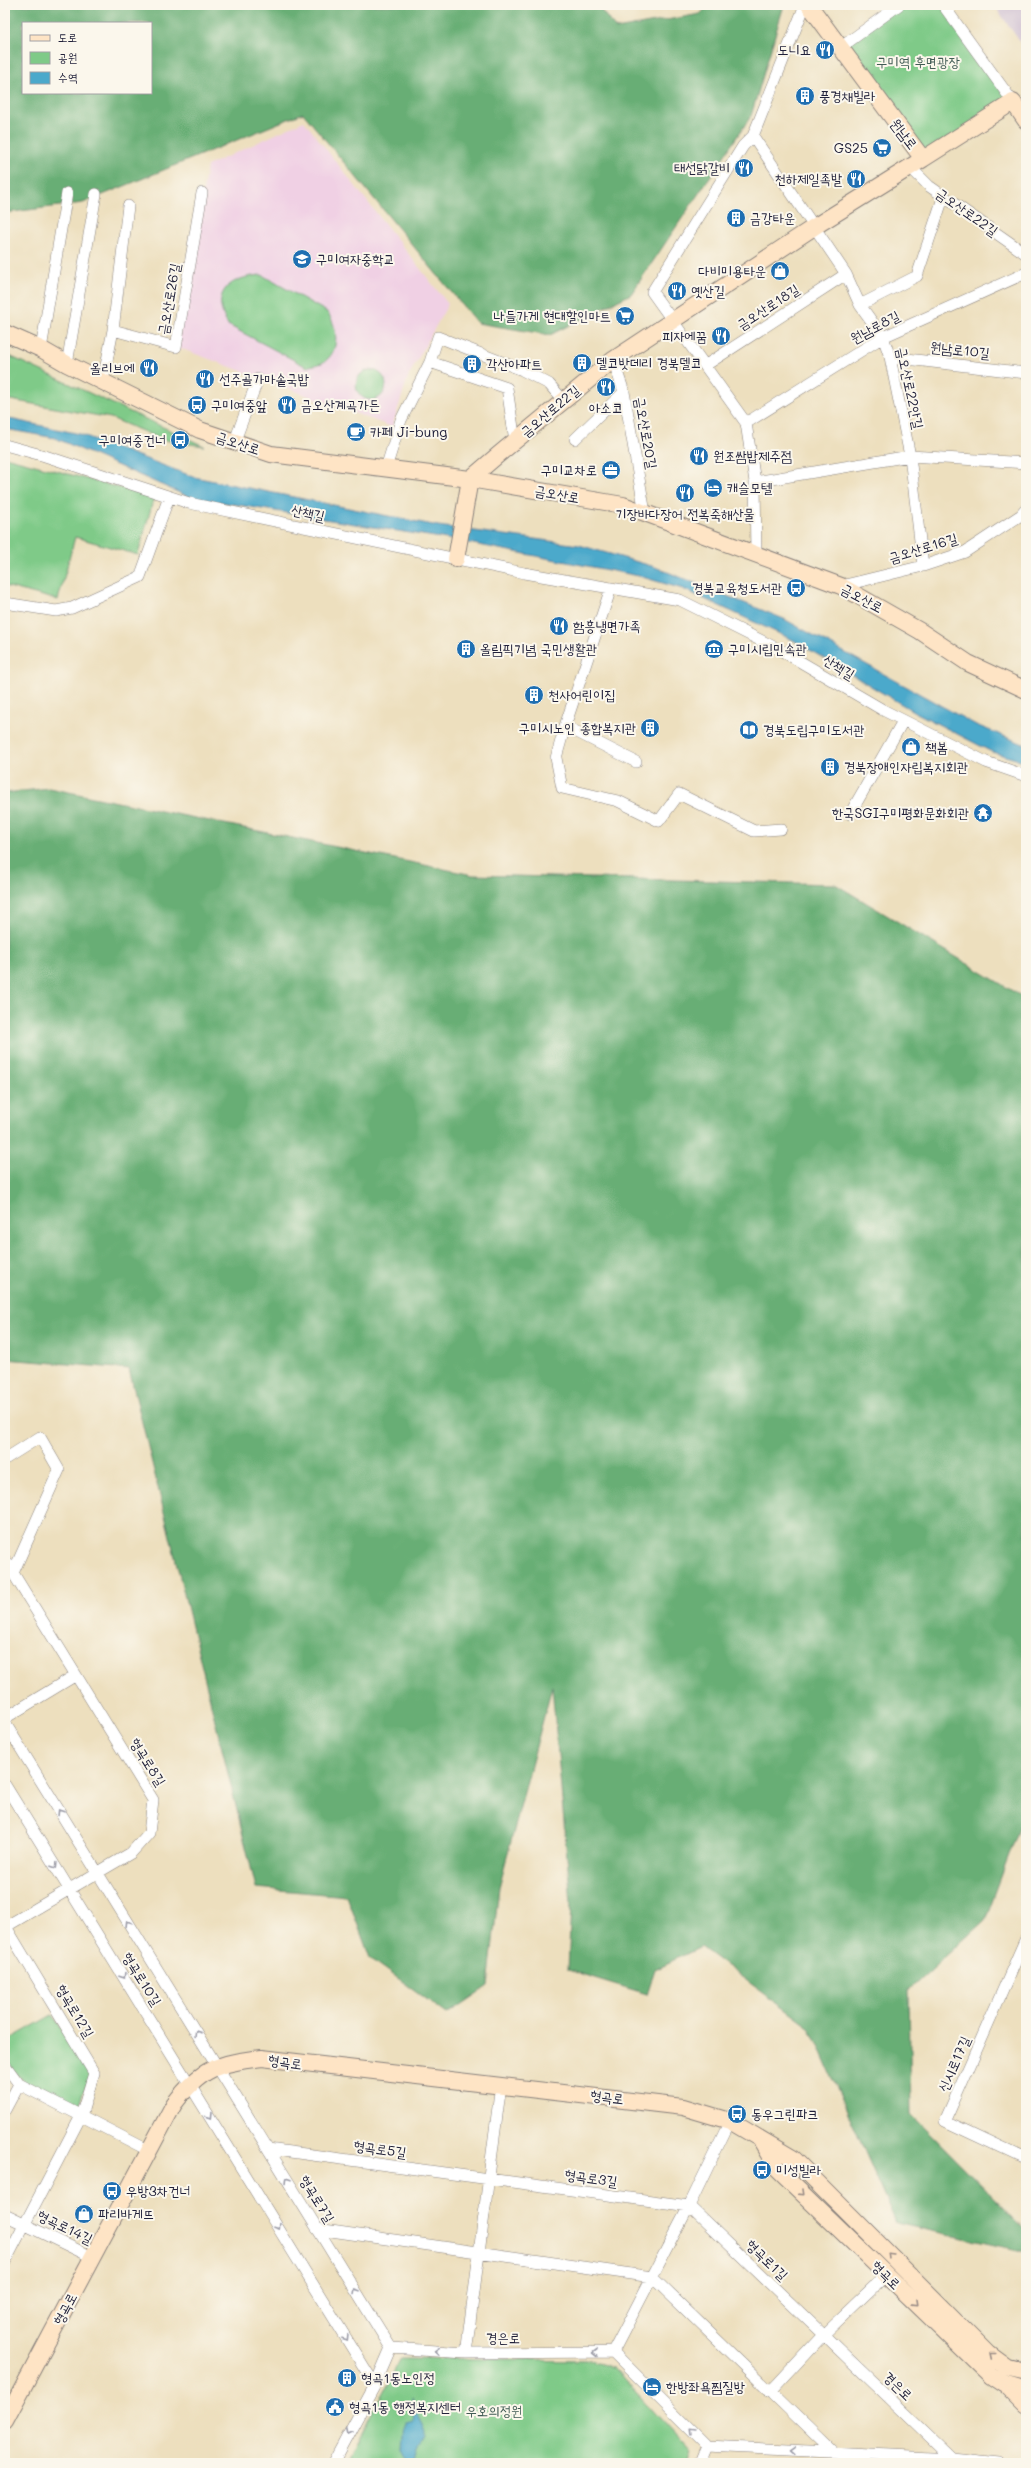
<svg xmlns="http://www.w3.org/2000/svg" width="1031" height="2468" font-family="Mali,'Poor Story',sans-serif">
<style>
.built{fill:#f0d0e4}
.industrial{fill:#cebed1}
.green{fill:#7fca88;stroke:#507662}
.forest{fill:#67ae74;stroke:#446858;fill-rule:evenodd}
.water{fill:#4ca9cb;stroke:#376683}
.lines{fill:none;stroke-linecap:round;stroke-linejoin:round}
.street-casing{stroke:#88807c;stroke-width:12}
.secondary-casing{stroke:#88807c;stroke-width:18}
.street{stroke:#fff;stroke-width:11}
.secondary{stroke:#fee4c5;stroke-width:16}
.oneway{stroke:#9c9ca7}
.oneway2{stroke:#9b8d87}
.labels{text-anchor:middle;stroke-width:4;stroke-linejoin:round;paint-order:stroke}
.poi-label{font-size:14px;fill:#22223b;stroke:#fbf7ec;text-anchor:start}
.park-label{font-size:14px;fill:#435d56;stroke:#fbf7ec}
.street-label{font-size:14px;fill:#22223b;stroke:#fbf7ec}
</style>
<rect width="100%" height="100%" fill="#fbf7ec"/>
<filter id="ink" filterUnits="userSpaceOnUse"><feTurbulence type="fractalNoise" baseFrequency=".025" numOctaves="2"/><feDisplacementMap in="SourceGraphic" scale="8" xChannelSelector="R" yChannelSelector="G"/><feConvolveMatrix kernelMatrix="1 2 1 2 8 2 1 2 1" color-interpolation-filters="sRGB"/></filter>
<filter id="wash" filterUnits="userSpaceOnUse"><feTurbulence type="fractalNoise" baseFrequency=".012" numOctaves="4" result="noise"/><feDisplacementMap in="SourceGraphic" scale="16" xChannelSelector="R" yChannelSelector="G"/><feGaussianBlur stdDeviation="0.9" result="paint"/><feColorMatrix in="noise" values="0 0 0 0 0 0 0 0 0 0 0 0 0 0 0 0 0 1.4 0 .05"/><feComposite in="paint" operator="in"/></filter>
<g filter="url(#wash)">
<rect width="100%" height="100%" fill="#eddfbe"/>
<path class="built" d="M304,121L448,304L408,377L392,427L177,347L207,166Z"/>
<path class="industrial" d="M994,5H1026V50Z"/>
<path class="green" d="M899,5H943L1013,102L923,159L840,48Z
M262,275L327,312C338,326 341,353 322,363C318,365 311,365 307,367L228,325C209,293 229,277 262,275Z
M5,354L204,446L164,440L111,418L5,399Z
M356 385a15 15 0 1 1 30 0a15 15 0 1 1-30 0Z
M5,457L154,497L138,555L75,537L58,600L5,586Z
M52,2015L91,2074L76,2111C45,2094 5,2082 5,2042Z
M401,2358L585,2360L613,2367L691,2452L687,2463H346Z"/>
<path class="forest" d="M5,5H597L616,29L700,14L709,5H784L751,116L631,294L550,335L477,323L303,113L83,203L5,213ZM23,23H151V93H23Z
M49,788L473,875L835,884L1026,999V1810L985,1920L909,1990L911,2114L1026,2230V2252L896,2223L811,2028L701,1947L655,1969L647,1994L568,1970L571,1903L552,1686L499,1887L488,1986L447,2014L370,1958L347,1896L256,1888L129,1369L5,1359V793Z"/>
<path class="water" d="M5,418L80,434L194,477L438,526L579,545L655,567L784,619L976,725L1026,745V762L992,752L913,711L793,640L683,589L639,576L453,540L189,497L55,438L5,429Z
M411,2399L427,2437L419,2450L416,2463H411L404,2449L406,2422L413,2420L415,2410Z"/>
</g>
<g filter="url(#ink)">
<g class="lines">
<g class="street-casing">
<path id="street" d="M943,5L1013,102
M840,48L899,5
M753,136L846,274L860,305L883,337L890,357L910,456L923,566
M911,168L929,186L1026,254
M860,305L917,276L944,195
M113,330L176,347L202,193
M41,349L67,193
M890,357L1026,373
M613,360L624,392L645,513
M430,362L507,388L515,441
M67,364L96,194
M706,365L846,274
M103,381L113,330L128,206
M746,423L883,337L1026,273
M575,439L624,392
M234,443L258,379
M5,445L45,456L189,503L524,573L680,600L782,651L883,710L986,762L1026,776
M386,468L401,420L430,362L438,337L522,370L549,384L563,400
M755,482L910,456L1026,463
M756,554L755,482L746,423L652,292L743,146L753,136L805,5
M841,586L923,566L965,552L1021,515L1026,509
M611,588L565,726L556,758L562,788L618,801L659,821L679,794L754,831L781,829
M5,603L56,611L72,608L140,577L169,497
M565,726L636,762
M850,814L903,721
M5,1459L40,1437L59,1470L13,1573
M5,1560L153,1800L149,1833L131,1853L5,1927
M5,1718L76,1675
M5,1723L391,2348
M5,1785L375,2385
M5,1925L94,2073L81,2116L5,2262
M1026,1938L945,2121L1026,2159
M5,2065L19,2084L148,2150
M5,2110L19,2084
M268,2149L689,2206L952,2458
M5,2215L92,2257
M317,2229L652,2277L833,2452
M391,2348L466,2353L613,2352L707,2446L700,2463
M613,2352L689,2206L730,2121
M466,2353L501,2084
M770,2392L823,2335L886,2275
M707,2446L952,2458L1000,2463
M333,2463L375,2385L391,2348"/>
</g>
<g class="secondary-casing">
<path id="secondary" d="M809,5L923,159L1013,102L1026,121
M5,333L41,349L67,364L200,430L271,454L470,479L623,505L645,513L841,586L920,631L968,663L1026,690
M456,559L470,479L498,455L613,360L814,227L923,159
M762,2143L778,2170L990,2375L1002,2383L1026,2390
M1005,2385L1026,2406
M5,2421L174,2104C201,2068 218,2063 262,2058L683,2107L730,2121L794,2159L989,2354L1008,2368L1026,2372"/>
</g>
<use href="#street" class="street"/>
<use href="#secondary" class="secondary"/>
</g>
<defs><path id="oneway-chevron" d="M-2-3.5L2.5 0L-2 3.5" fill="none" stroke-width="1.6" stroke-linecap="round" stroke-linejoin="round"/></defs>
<g class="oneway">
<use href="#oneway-chevron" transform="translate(60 1812) rotate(-122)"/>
<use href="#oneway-chevron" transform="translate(55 1866) rotate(58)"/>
<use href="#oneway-chevron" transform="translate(128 1923) rotate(-122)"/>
<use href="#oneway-chevron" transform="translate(123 1976) rotate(58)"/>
<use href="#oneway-chevron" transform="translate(197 2033) rotate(-122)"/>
<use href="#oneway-chevron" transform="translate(210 2116) rotate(58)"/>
<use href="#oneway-chevron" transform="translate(287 2180) rotate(-122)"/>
<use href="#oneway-chevron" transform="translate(278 2227) rotate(58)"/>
<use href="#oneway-chevron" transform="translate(356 2291) rotate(-122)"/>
<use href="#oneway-chevron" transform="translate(346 2338) rotate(58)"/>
<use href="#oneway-chevron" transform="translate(437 2351) rotate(-176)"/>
<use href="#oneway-chevron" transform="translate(595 2353) rotate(180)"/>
<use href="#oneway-chevron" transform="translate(692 2431) rotate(-135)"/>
<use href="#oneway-chevron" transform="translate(348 2432) rotate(116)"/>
<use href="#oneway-chevron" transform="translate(793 2450) rotate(-177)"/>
</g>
<g class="oneway2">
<use href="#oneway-chevron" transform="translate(802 2193) rotate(44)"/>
<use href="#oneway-chevron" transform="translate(889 2255) rotate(-135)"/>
<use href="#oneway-chevron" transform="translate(915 2304) rotate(44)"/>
<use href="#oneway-chevron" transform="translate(992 2355) rotate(-141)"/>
</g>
</g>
<defs>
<g id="restaurant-disc" transform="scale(1)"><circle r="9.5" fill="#1f6fb2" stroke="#fbf7ec"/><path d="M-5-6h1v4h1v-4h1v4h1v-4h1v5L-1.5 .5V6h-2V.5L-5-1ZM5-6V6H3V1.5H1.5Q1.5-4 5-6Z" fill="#fff"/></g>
<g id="building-disc" transform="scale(1)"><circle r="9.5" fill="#1f6fb2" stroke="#fbf7ec"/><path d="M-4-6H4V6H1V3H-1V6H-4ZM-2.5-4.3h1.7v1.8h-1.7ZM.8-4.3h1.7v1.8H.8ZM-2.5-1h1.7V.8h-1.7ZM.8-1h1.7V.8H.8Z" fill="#fff"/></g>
<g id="supermarket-disc" transform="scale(1)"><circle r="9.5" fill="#1f6fb2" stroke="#fbf7ec"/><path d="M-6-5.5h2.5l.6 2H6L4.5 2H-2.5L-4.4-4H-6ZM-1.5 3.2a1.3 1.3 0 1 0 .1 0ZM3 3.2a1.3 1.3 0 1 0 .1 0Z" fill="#fff"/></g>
<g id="school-disc" transform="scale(1)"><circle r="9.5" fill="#1f6fb2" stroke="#fbf7ec"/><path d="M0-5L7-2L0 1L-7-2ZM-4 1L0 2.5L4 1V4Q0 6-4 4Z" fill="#fff"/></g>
<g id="shop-disc" transform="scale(1)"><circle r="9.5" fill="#1f6fb2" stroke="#fbf7ec"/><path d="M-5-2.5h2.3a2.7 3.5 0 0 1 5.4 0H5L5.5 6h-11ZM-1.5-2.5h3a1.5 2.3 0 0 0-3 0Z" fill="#fff"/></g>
<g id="bus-disc" transform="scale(1)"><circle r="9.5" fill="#1f6fb2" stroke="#fbf7ec"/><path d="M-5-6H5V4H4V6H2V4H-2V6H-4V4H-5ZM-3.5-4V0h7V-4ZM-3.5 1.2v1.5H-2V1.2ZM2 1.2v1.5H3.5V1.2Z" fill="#fff"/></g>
<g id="cafe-disc" transform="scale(1)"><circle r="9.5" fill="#1f6fb2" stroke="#fbf7ec"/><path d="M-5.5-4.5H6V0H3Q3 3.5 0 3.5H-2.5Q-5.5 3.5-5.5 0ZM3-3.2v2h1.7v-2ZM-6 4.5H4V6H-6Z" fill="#fff"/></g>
<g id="office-disc" transform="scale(1)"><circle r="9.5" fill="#1f6fb2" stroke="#fbf7ec"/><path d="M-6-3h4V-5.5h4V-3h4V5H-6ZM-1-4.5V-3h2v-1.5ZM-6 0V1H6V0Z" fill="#fff"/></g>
<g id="hotel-disc" transform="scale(1)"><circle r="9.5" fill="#1f6fb2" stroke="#fbf7ec"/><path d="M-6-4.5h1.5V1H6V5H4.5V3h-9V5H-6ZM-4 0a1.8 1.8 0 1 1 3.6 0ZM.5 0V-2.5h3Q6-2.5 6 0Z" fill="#fff"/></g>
<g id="museum-disc" transform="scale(1)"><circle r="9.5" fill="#1f6fb2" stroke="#fbf7ec"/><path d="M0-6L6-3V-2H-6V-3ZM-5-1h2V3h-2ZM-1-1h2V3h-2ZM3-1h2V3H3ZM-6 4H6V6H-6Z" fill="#fff"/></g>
<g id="library-disc" transform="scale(1)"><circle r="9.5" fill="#1f6fb2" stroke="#fbf7ec"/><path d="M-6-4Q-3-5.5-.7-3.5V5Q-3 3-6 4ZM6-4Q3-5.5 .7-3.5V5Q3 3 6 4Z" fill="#fff"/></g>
<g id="temple-disc" transform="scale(1)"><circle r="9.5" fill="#1f6fb2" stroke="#fbf7ec"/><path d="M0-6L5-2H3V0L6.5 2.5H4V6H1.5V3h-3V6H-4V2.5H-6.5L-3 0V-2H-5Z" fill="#fff"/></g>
<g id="civic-disc" transform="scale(1)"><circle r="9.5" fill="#1f6fb2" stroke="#fbf7ec"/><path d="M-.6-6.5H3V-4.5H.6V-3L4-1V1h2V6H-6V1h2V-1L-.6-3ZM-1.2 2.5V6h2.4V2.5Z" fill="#fff"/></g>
</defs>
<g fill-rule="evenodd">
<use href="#restaurant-disc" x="825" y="50"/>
<use href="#building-disc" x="805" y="96"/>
<use href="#supermarket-disc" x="882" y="148"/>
<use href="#restaurant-disc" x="744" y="168"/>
<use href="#restaurant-disc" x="856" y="179"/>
<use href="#building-disc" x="736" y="218"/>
<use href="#school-disc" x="302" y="259"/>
<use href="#shop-disc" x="780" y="271"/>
<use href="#restaurant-disc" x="677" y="291"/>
<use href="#supermarket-disc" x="625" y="316"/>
<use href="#restaurant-disc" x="721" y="336"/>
<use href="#building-disc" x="582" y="363"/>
<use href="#building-disc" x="472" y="364"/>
<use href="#restaurant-disc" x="149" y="368"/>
<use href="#restaurant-disc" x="205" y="379"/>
<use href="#restaurant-disc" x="606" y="387"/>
<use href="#bus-disc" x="197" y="405"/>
<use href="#restaurant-disc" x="287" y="405"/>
<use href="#cafe-disc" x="356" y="432"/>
<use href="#bus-disc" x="180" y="440"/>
<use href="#restaurant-disc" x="699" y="456"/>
<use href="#office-disc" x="611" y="470"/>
<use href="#hotel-disc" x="713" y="488"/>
<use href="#restaurant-disc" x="685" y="493"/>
<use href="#bus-disc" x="796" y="588"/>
<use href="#restaurant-disc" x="559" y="626"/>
<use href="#building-disc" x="466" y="649"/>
<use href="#museum-disc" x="714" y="649"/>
<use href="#building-disc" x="534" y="695"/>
<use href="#building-disc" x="650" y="728"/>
<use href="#library-disc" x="749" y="730"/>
<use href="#shop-disc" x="911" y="747"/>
<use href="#building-disc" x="830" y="767"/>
<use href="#temple-disc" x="983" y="813"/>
<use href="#bus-disc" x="737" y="2114"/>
<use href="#bus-disc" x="762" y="2170"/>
<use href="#bus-disc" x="112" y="2191"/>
<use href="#shop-disc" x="84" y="2214"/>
<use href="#building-disc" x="347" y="2378"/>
<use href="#hotel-disc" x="652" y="2387"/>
<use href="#civic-disc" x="335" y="2407"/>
</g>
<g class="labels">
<g class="poi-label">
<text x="811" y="55" text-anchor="end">도니요</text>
<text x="819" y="101">풍경채빌라</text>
<text x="868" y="153" text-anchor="end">GS25</text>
<text x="730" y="173" text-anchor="end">태선닭갈비</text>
<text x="842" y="184" text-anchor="end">천하제일족발</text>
<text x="750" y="223">금강타운</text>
<text x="316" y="264">구미여자중학교</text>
<text x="766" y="276" text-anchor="end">다비미용타운</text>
<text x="691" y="296">옛산길</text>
<text x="611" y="321" text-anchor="end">나들가게 현대할인마트</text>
<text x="707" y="341" text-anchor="end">피자에꿈</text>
<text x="596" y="368">델코밧데리 경북델코</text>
<text x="486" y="369">각산아파트</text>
<text x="135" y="373" text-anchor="end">올리브에</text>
<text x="219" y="384">선주골가마솥국밥</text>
<text x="211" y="410">구미여중앞</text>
<text x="301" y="410">금오산계곡가든</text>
<text x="606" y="413" text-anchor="middle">아소코</text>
<text x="370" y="437">카페 Ji-bung</text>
<text x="166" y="445" text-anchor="end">구미여중건너</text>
<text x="713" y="461">원조쌈밥제주점</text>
<text x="597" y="475" text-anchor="end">구미교차로</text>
<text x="727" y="493">캐슬모텔</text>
<text x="685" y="519" text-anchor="middle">기장바다장어 전복죽해산물</text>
<text x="782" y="593" text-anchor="end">경북교육청도서관</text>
<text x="573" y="631">함흥냉면가족</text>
<text x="480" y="654">올림픽기념 국민생활관</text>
<text x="728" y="654">구미시립민속관</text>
<text x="548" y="700">천사어린이집</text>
<text x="636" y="733" text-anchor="end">구미시노인 종합복지관</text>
<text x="763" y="735">경북도립구미도서관</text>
<text x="925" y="752">책봄</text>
<text x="844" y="772">경북장애인자립복지회관</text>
<text x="969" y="818" text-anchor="end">한국SGI구미평화문화회관</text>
<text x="751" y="2119">동우그린파크</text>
<text x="776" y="2175">미성빌라</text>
<text x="126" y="2196">우방3차건너</text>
<text x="98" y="2219">파리바게뜨</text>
<text x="361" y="2383">형곡1동노인정</text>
<text x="666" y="2392">한방좌욕찜질방</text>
<text x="349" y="2412">형곡1동 행정복지센터</text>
</g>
<g class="park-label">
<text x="918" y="67">구미역 후면광장</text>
<text x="494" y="2416">우호의정원</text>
</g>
<g class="street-label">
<text transform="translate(904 134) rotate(53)" y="5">원남로</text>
<text transform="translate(967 212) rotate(35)" y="5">금오산로22길</text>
<text transform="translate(169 299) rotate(-80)" y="5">금오산로26길</text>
<text transform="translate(768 307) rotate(-33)" y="5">금오산로18길</text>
<text transform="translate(875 327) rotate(-28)" y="5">원남로8길</text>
<text transform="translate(960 350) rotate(6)" y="5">원남로10길</text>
<text transform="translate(910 388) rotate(78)" y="5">금오산로22안길</text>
<text transform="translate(550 411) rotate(-40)" y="5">금오산로22길</text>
<text transform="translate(646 433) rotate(80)" y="5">금오산로20길</text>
<text transform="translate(238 443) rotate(18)" y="5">금오산로</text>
<text transform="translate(557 494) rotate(10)" y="5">금오산로</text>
<text transform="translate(308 513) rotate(12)" y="5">산책길</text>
<text transform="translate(923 548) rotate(-17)" y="5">금오산로16길</text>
<text transform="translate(862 598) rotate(28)" y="5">금오산로</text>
<text transform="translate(839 667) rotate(31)" y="5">산책길</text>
<text transform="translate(148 1762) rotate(58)" y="5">형곡로8길</text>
<text transform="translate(142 1979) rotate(58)" y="5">형곡로10길</text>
<text transform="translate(75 2011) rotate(59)" y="5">형곡로12길</text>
<text transform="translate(285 2062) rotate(8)" y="5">형곡로</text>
<text transform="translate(954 2064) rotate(-66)" y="5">신시로17길</text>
<text transform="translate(607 2097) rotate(7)" y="5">형곡로</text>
<text transform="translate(380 2149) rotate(8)" y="5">형곡로5길</text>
<text transform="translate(591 2178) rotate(8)" y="5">형곡로3길</text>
<text transform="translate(317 2199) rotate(58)" y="5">형곡로7길</text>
<text transform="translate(65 2227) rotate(26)" y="5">형곡로14길</text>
<text transform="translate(767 2260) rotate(44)" y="5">형곡로1길</text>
<text transform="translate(886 2275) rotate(44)" y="5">형곡로</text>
<text transform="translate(65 2309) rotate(-62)" y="5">형곡로</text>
<text x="503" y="2343">경은로</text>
<text transform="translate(898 2386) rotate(44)" y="5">경은로</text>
</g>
</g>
<rect width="1031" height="2468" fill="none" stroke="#fbf7ec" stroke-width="20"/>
<rect x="22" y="22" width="130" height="72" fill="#fbf7ec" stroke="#a4a2a5"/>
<rect x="30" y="35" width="20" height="6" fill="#fee4c5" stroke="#a4a2a5"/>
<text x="58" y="42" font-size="12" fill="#22223b">도로</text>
<rect x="30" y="52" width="20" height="12" fill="#7fca88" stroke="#a4a2a5"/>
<text x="58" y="62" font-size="12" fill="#22223b">공원</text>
<rect x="30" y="72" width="20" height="12" fill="#4ca9cb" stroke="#a4a2a5"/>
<text x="58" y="82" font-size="12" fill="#22223b">수역</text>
</svg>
